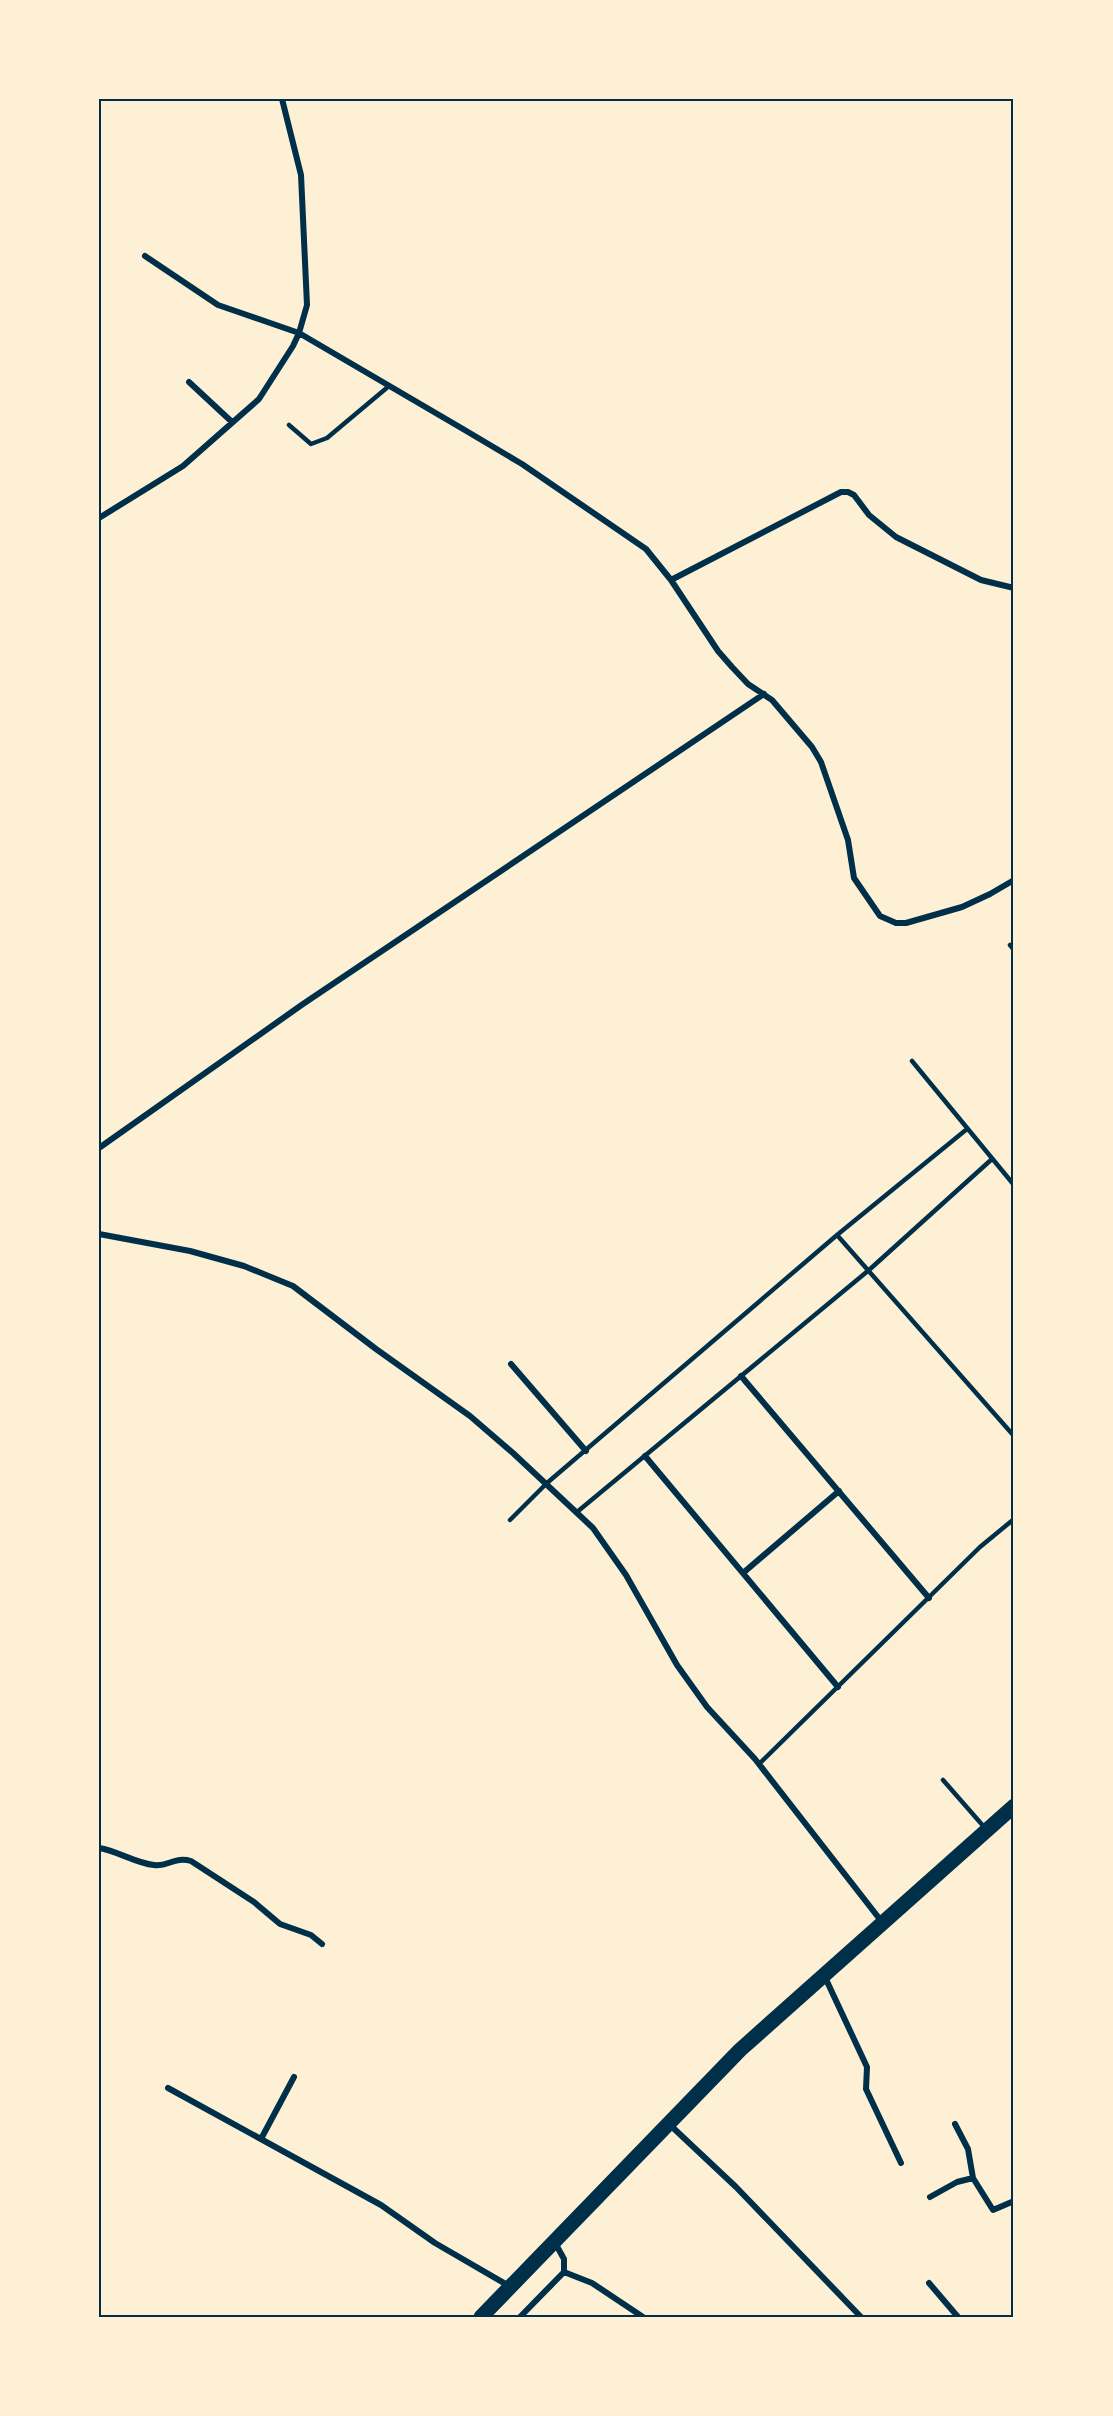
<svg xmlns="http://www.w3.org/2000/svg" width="1113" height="2416" font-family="Spectral,serif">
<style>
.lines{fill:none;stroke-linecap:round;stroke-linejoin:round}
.service{stroke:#003049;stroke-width:4.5}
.minor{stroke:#003049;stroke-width:6}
.trunk{stroke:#003049;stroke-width:15}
.neatline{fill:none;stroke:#003049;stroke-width:2}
</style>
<rect width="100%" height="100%" fill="#fdf0d5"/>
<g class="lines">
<path class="service" d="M289,425L311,444L327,438L389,386
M1010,945L1014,950
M912,1061L1014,1185
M837,1235L1014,1436
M577,1512L869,1270L992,1159
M510,1520L547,1483L837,1235L967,1129
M759,1764L980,1547L1014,1519
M943,1780L985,1828"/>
<path class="minor" d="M145,256L218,305L299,333L463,429L522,464L646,549L671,580L718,651L732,667L748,684L772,700L812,747L821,762L848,840L854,878L880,916L896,923H906L962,907L990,894L1014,880
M189,382L232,422
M99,518L183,466L259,399L293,346L299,333L307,305L301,175L282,99
M671,580L841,492H848L854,495L869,515L896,537L981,580L1014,588
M99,1148L303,1004L764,694
M99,1234L190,1251L244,1266L293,1286L376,1349L470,1416L513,1453L593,1528L626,1575L677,1665L707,1707L755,1759L882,1922
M511,1364L586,1451
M741,1376L929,1598
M645,1456L838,1687
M743,1573L839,1491
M99,1848C118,1851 135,1863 154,1865C168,1867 175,1856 191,1861L254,1902L280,1924L311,1935L322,1944
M824,1975L867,2067L866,2089L901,2163
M168,2088L381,2205L435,2243L509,2286
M669,2124L736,2187L861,2317
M955,2124L968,2149L973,2178
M261,2139L294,2077
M930,2197L957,2182L973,2178L993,2210L1014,2201
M564,2272L592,2283L643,2317
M929,2283L958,2317
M520,2317L564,2272V2259L554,2241"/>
<path class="trunk" d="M481,2317L740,2050L1014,1806"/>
</g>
<rect width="1113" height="2416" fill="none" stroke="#fdf0d5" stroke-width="201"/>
<rect x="100" y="100" width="912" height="2216" class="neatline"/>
</svg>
